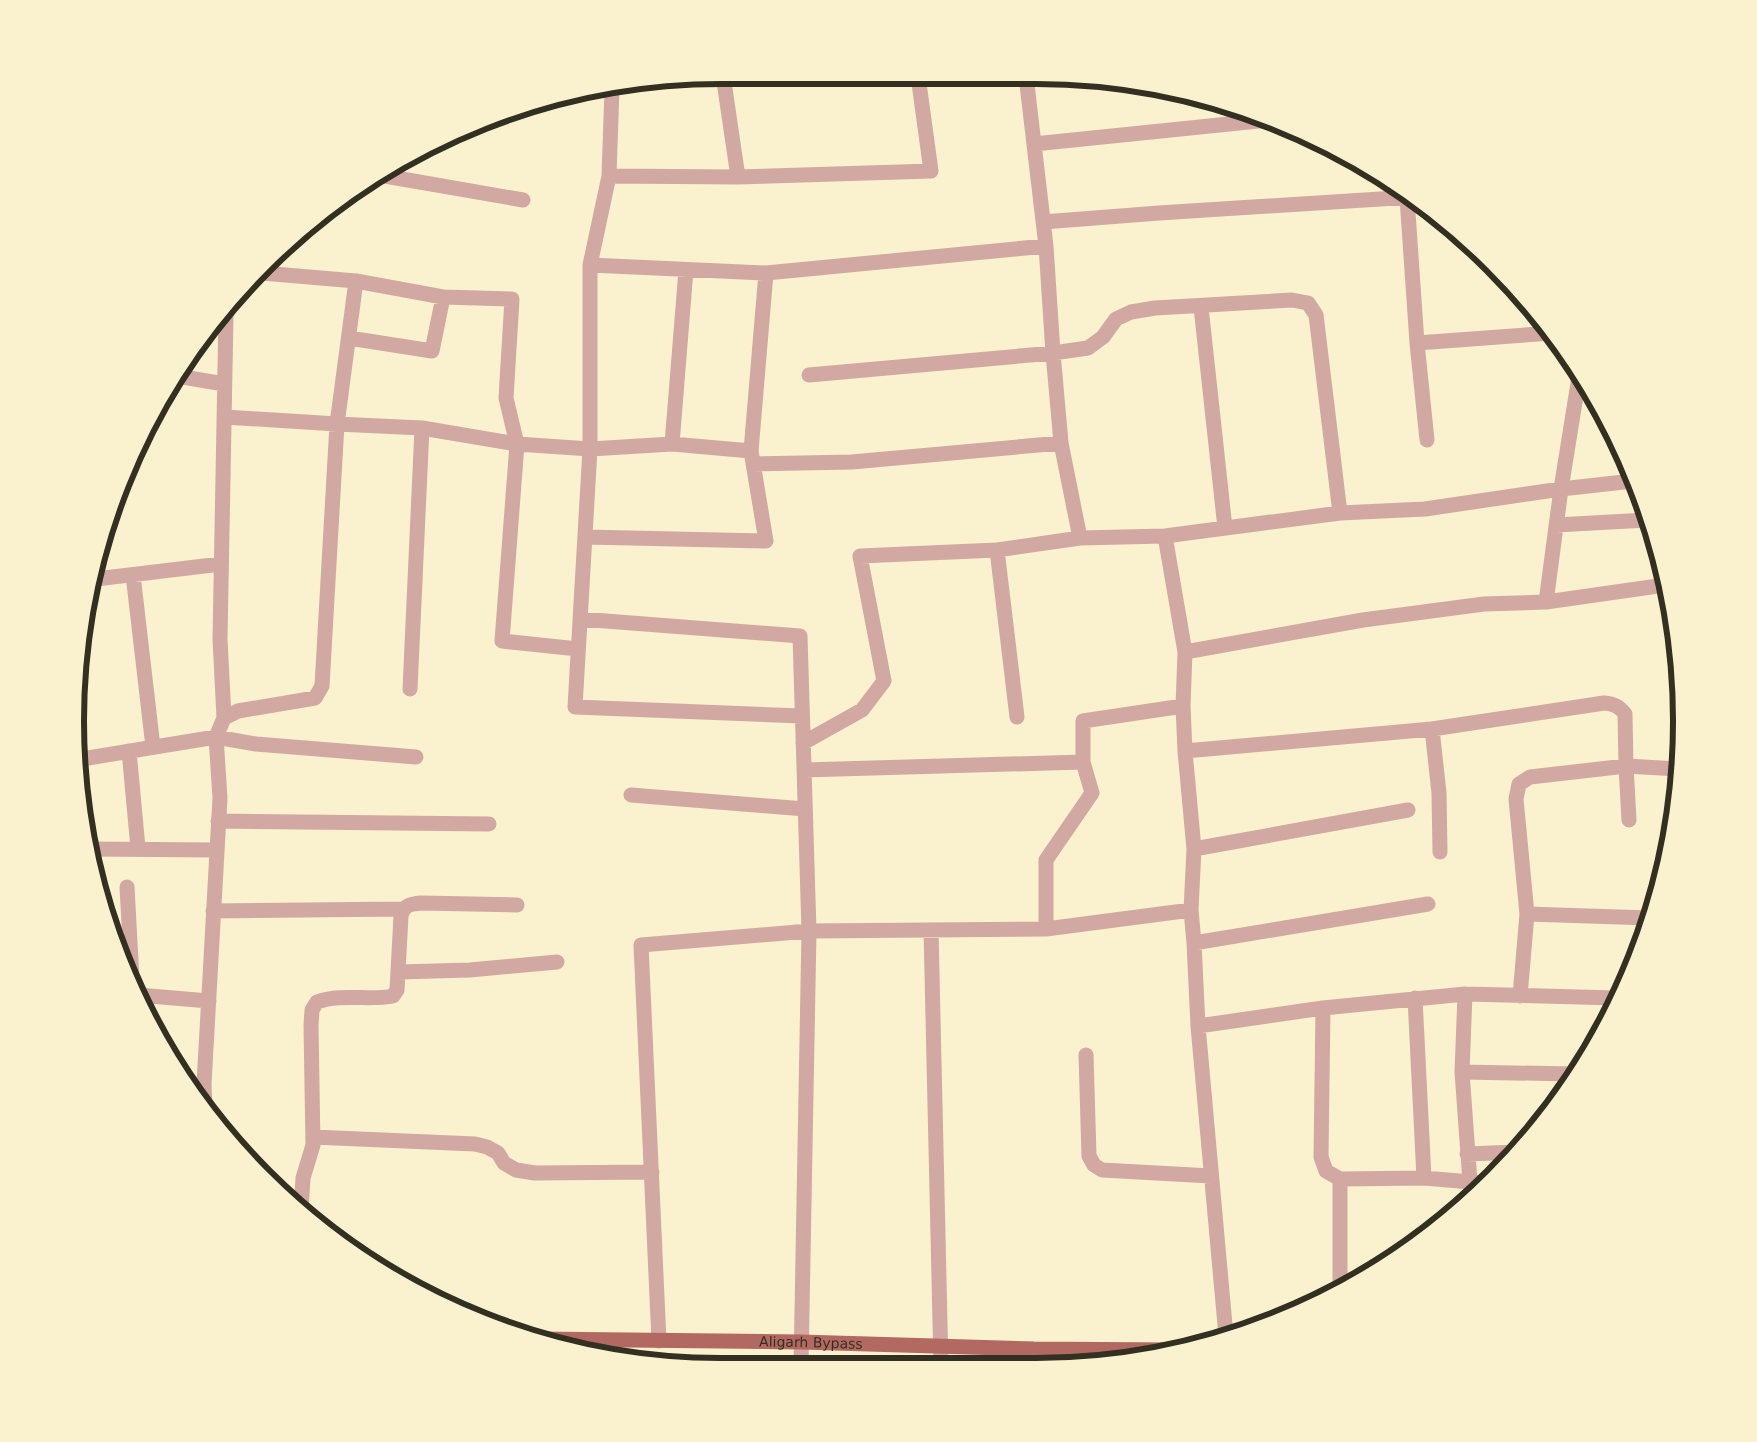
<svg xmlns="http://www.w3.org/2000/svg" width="1757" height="1442" font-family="'DejaVu Sans',sans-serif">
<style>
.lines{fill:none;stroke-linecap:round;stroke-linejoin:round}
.minor{stroke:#d2a8a2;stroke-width:15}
.major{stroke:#b26961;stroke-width:15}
.labels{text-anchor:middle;stroke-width:5;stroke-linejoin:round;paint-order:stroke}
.street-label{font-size:14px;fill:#333022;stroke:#faf2ce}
.rim{fill:none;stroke:#333022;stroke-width:6}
</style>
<rect width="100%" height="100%" fill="#faf2ce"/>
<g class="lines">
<path class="minor" d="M723,75L738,177
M1026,76L1046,246L1053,353L1061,443L1080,538
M1034,144L1268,120
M379,175L523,200
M609,176L738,177L931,171L918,76
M1407,198L1417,343L1427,440
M1043,222L1159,213L1412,197
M590,265L609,176L612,89
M262,273L356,281L443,297L512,299L506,398L517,444L590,449L672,444L751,451
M1201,307L1225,528
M349,338L432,351L443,297
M1417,343L1552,333
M809,375L1053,353L1088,348L1103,337L1116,319L1131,312L1155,308L1292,300L1308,303L1316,315L1340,513
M177,376L224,384
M224,417L337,424L422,428L517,444L502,641L578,649
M672,444L686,270
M753,464L852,462L1061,443
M1556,525L1647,520
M1165,536L1340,513L1425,509L1561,489L1633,481
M585,537L766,541L751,451L766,273
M997,550L1017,717
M133,575L153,747
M96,579L221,564
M1546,602L1561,489L1579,377
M580,619L800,636L809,931L801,1366
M1185,652L1363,620L1484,604L1546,602L1665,585
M410,689L422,428
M802,716L575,707L590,449V265L766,273L1046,246
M224,718L238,711L315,698L322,686L337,424L356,281
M1432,729L1439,793L1440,852
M803,743L862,710L884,681L860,556L997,550L1080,538L1165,536L1185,652L1183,706L1185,751L1194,849L1191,910L1194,943L1198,1026L1226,1336
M129,751L138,848
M1185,751L1432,729L1604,703C1614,704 1619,706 1625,714L1626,766L1629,820
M82,759L216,737L256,744L416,757
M804,770L1083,762
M631,795L805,809
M218,821L489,824
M88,849L216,850
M1194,849L1408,810
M127,887L132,979
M213,911L403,909
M1527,914L1650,918
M1046,929V860L1092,793L1083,762V721L1183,706
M931,930L941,1366
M1194,943L1428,904
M1639,949L1647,918
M399,972L470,970L557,962
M1465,994L1462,1072L1470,1182
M138,995L209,1001
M1520,996L1527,914L1516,799L1519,784L1530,777L1626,766L1678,769
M1415,998L1424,1178
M1323,1008L1321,1157L1326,1171L1340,1179L1424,1178L1483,1183
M1198,1026L1323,1008L1465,994L1616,998
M1086,1055L1089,1156L1094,1165L1102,1170L1211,1176
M1462,1072L1574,1074
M205,1108L204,1084L220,798L216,737L224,718L220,639L226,315
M313,1137L475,1144L487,1147L498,1153L504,1163L516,1170L535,1173L652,1172
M1467,1154L1517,1152
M301,1211L303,1178L313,1145L311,1025L312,1010L317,1002C341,993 368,1001 393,996L397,990L401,916C404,905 410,904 421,903L517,905
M1340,1289V1179
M659,1341L641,945L809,931L1046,929L1191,910
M1033,1349L1034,1366"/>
<path class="major" id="s1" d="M539,1339L801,1342L1033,1349L1174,1350"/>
</g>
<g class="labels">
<g class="street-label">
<text dy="5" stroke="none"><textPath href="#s1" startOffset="272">Aligarh Bypass</textPath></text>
</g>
</g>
<path d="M0 0H1757V1442H0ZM721 84H1036A637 637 0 0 1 1673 721V721A637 637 0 0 1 1036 1358H721A637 637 0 0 1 84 721V721A637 637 0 0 1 721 84Z" fill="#faf2ce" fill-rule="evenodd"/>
<path class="rim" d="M721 84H1036A637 637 0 0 1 1673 721V721A637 637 0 0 1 1036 1358H721A637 637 0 0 1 84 721V721A637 637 0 0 1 721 84Z"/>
</svg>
